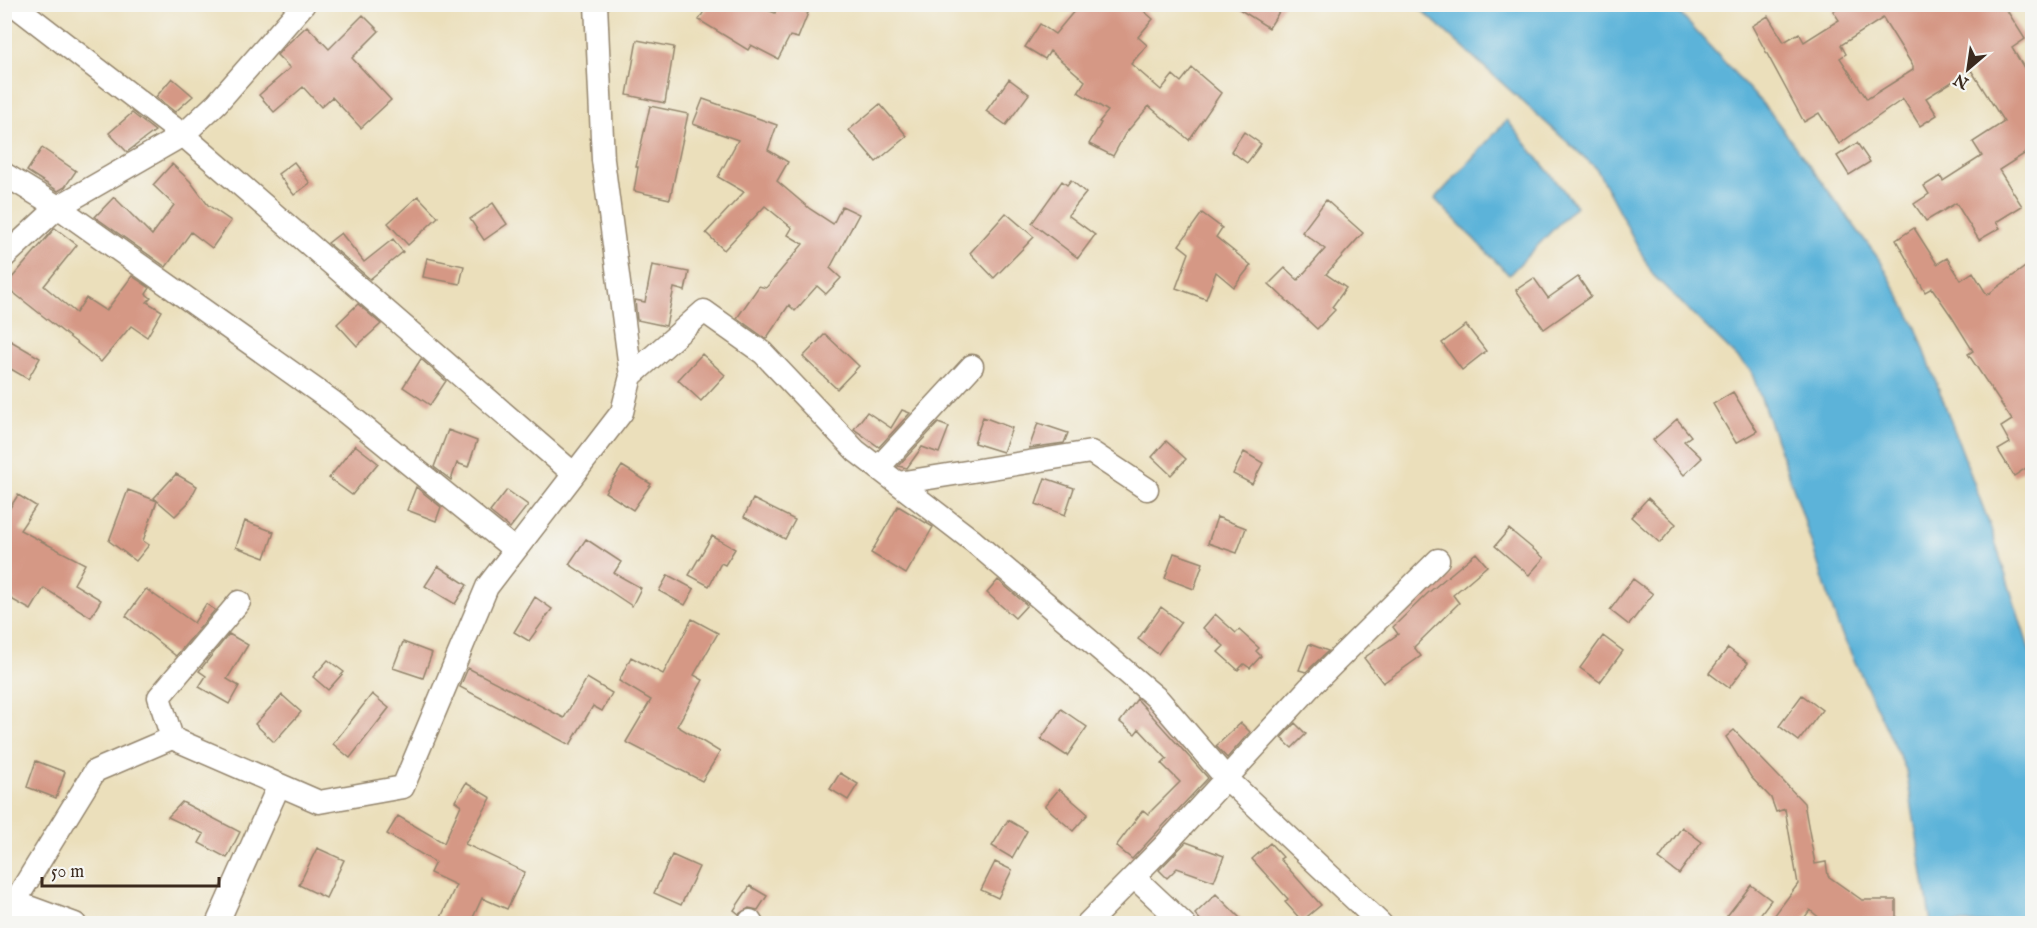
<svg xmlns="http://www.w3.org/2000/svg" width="2037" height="928" font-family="'IM FELL English',serif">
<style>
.water{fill:#5cb3d9;stroke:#4c6e7c;stroke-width:1.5}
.building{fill:#d59885;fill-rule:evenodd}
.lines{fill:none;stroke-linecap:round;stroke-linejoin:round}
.street-casing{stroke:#93846c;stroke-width:25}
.street{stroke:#fff;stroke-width:22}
</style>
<rect width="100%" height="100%" fill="#f6f6f2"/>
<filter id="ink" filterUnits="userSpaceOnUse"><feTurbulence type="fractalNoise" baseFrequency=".0167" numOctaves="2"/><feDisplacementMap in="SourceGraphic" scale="12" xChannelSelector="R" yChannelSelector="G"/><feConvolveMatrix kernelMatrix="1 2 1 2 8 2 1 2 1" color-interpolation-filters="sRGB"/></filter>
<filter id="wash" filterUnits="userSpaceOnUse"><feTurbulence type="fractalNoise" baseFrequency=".008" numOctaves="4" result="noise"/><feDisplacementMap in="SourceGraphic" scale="24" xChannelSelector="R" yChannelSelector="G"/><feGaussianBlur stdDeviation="1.35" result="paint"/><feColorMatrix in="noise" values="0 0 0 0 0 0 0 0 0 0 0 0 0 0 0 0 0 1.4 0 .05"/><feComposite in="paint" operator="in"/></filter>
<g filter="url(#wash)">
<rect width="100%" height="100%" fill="#ebdfbb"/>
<path class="water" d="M1416,5H1672L1770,112L1881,262L1915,325L1990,526L2032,658V923H1931L1906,770L1838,626L1796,495L1751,371L1653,275L1596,168Z
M1507,120L1576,206L1509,275L1435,199Z"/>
<g id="blocks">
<path class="building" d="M708,4H752L775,13L778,4H785L808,13L798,38L790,36L778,59L751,45L748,50L699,20Z
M1080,4H1136L1153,19L1138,37L1147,45L1131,64L1161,90L1173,75L1181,82L1192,68L1221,93L1189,140L1149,106L1125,134L1113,156L1089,144L1101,123L1099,122L1108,111L1078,92L1085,81L1050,51L1045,59L1025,47L1040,24L1055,34Z
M1231,4H1284L1269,28Z
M1843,4H2003L2025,39L2012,48L2032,81V149L1999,170L2022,206L1996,222L2000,228L1979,240L1956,203L1926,221L1914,204L1929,194L1924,186L1940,176L1943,181L1982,156L1973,142L2004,122L1971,70L1926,98L1937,115L1920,126L1903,99L1839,144L1819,113L1804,122L1752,26L1768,16L1784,42L1799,33L1804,42L1839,20L1833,11ZM1883,18L1913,66V70L1867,99L1840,58L1846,54L1841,45Z
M363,15L379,31L352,58L391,100L361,128L332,97L321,107L303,87L274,112L259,95L290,68L277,55L283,48L307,26L329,49Z
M637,40L674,47L665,103L627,95Z
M172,78L193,96L175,112L156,97Z
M1009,79L1029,94L1006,125L986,111Z
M703,99L777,125L768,150L788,162L777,181L810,209L833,224L842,206L859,214L830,268L841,278L826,294L817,286L795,311L789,305L766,339L737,318L759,286L766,288L803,244L788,235L792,228L765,206L724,250L706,233L744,192L718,177L738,140L693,124Z
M880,104L907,136L876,162L849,130Z
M650,106L688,114L670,199L634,191L638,167H636Z
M132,113L155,131L127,152L109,133Z
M1244,132L1261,144L1247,163L1231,151Z
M1857,143L1870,162L1849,175L1837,156Z
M42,148L76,171L65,187L58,191L27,171Z
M294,162L310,183L294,195L278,174Z
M172,164L190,181L208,205L231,221L212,248L191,232L166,267L95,217L114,197L152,235L174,205L153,185Z
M1071,180L1086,193L1068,215L1095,235L1078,258L1032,223L1062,181L1067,185Z
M418,196L438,217L408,245L388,223Z
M1326,200L1363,233L1326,274L1346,288L1332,307L1335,310L1317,329L1269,284L1285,268L1298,280L1325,249L1302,232Z
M493,203L507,224L484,240L470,219Z
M1006,213L1034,237L994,278L970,253Z
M1202,213L1222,228L1216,237L1251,265L1234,287L1216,272L1206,299L1176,288L1189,253L1179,245Z
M55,228L77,245L44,286L76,313L86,298L106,311L132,276L150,288L146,294L151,298L147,302L162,311L147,337L131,326L101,362L5,286Z
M1914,228L1937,264L1947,258L1961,280L1973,272L1987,295L2032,262V464L2014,476L1998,450L2010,443L2001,427L2012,420L1968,354L1973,351L1952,317L1932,288L1925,292L1896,240Z
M341,233L364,262L393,239L403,252L370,279L328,243Z
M427,258L464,266L460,284L423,277Z
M652,265L689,272L685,291L674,288L666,326L637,320L635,300L645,302Z
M1578,277L1591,296L1544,329L1516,290L1534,278L1548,298Z
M358,304L381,324L357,346L337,324Z
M1466,325L1486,351L1462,370L1442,343Z
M825,334L859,366L837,389L803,357Z
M4,337L40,358L28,379L4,365Z
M702,354L725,375L701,401L678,380Z
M421,359L446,381L430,405L403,387Z
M1733,392L1757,431L1736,443L1713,404Z
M902,410L910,413L879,447L854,429L867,412L891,428Z
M983,417L1012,428L1003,452L974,443Z
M1677,419L1691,436L1684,441L1702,458L1684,475L1653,440Z
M938,423L949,427L939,453L922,447L907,468L898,466Z
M1038,423L1068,433L1064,443L1029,448Z
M448,430L477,441L468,467L457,463L451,480L434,467Z
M1166,441L1186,459L1171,475L1152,457Z
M355,445L378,463L352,495L329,478Z
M1244,452L1263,463L1252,484L1233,474Z
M622,466L651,484L633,510L605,492Z
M176,474L197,486L188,503L175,516L154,498Z
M1045,478L1074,488L1065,515L1036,504Z
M416,487L441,507L436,521L407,510Z
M128,490L157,501L143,541L149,545L136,561L109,541Z
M507,490L528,505L510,528L490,512Z
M18,495L36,506L20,530L85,564L74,584L101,600L91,617L44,588L31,610L4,595V517Z
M1648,498L1676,524L1660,543L1631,517Z
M753,499L795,520L785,539L744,517Z
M898,506L933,527L906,574L871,553Z
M1217,517L1246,528L1237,553L1208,543Z
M245,521L274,532L265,558L236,547Z
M1509,529L1544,558L1529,575L1495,546Z
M712,536L735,549L725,565L721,563L709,586L689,575Z
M586,539L621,562L614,573L641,588L632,606L569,564Z
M1174,553L1203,563L1194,589L1165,578Z
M1476,553L1487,566L1453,595L1459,603L1414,647L1421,656L1383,683L1364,658L1398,634L1393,627L1428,593Z
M438,566L467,585L455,604L425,586Z
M668,575L694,589L685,605L659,591Z
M1633,579L1653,594L1629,625L1610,610Z
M998,580L1027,605L1015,618L987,593Z
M146,589L194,623L206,604L215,610L176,656L126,616Z
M535,597L552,609L529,641L514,632Z
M1161,607L1181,622L1158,654L1138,639Z
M1215,614L1236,633L1239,630L1259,648L1256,651L1261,656L1250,668L1244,664L1238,670L1218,652L1224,646L1203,628Z
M692,619L718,633L694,675L703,680L677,726L720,752L702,781L626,742L651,700L619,681L631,657L663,674Z
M229,634L248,645L227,679L239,686L229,704L199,687L206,676L199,671Z
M1603,636L1623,651L1600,682L1580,668Z
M403,642L432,653L423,678L393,668Z
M1309,644L1328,651L1306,672L1299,670Z
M1728,648L1748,663L1729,688L1709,673Z
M328,660L344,672L328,690L313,677Z
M468,668L564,718L587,678L612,693L602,711L593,706L570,745L460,687Z
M372,694L389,708L350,758L333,744Z
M282,695L301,712L274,742L255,724Z
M1802,695L1822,710L1799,741L1779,726Z
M1137,699L1208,778L1132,859L1116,846L1143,810L1148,814L1180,782L1162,764L1167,759L1139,729L1135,734L1120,722Z
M1061,709L1087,727L1067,756L1041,739Z
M1241,723L1250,732L1227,758L1216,746Z
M1295,723L1306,734L1292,748L1281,738Z
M1734,730L1804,803L1815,864L1826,862L1828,876L1862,900H1896V924H1827L1810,910L1800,924H1785L1774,916L1798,884L1785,809L1776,812L1771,798L1751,777L1726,737Z
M36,761L65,772L56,798L27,787Z
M840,773L858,784L848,800L830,789Z
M466,783L491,798L465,844L525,872L507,909L482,898L470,924H438L456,885L430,873L435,862L387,834L398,816L444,843L461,805L455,801Z
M1059,789L1088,814L1073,831L1045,806Z
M182,802L240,832L227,858L199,843L204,834L168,817Z
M1008,820L1027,831L1012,858L992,846Z
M1682,827L1702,842L1679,874L1659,859Z
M1186,842L1224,856L1214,881L1177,868L1167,878L1159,870Z
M1270,843L1283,857L1280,859L1321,905L1302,921L1285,902L1288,899L1252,859Z
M317,848L344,860L326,898L299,885Z
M672,855L699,867L681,905L654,893Z
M995,862L1012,870L998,898L981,890Z
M1751,885L1771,900L1753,924H1737L1727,916Z
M750,886L767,896L758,910L749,908L739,914L734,910Z
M1216,894L1246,924H1204L1195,914Z"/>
</g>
</g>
<g filter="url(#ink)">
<use href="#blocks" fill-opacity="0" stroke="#93846c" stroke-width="1.5"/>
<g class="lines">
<g class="street-casing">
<path id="street" d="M13,4L183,135L574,474
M4,174L58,207L333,402L515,550
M4,257L58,207L183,135L217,103L304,4
M631,376L704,311L763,353L856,451L973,541L1158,699L1226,778L1381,924
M878,468L972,366
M898,483L1091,452L1147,489
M172,738L159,697L239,602
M1134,877L1184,924
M15,902L75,924
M4,919L95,771L172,738L319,802L403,787L487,587L622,412L631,376L603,160L596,4
M217,924L279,785
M748,924L750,921L752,924
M1087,924L1164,846L1310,687L1438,560"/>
</g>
<use href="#street" class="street"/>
</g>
</g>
<rect width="2037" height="928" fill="none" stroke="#f6f6f2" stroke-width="24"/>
<g transform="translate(1968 69) rotate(209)" stroke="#f6f6f2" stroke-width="4.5" paint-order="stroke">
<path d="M0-4.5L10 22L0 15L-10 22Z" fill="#3b2a1e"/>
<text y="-9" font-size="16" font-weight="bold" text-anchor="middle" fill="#3b2a1e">N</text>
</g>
<path d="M42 877v9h177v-9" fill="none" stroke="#3b2a1e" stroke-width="3"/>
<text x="51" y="877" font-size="18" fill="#3b2a1e" stroke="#f6f6f2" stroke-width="4.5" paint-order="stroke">50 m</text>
</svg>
